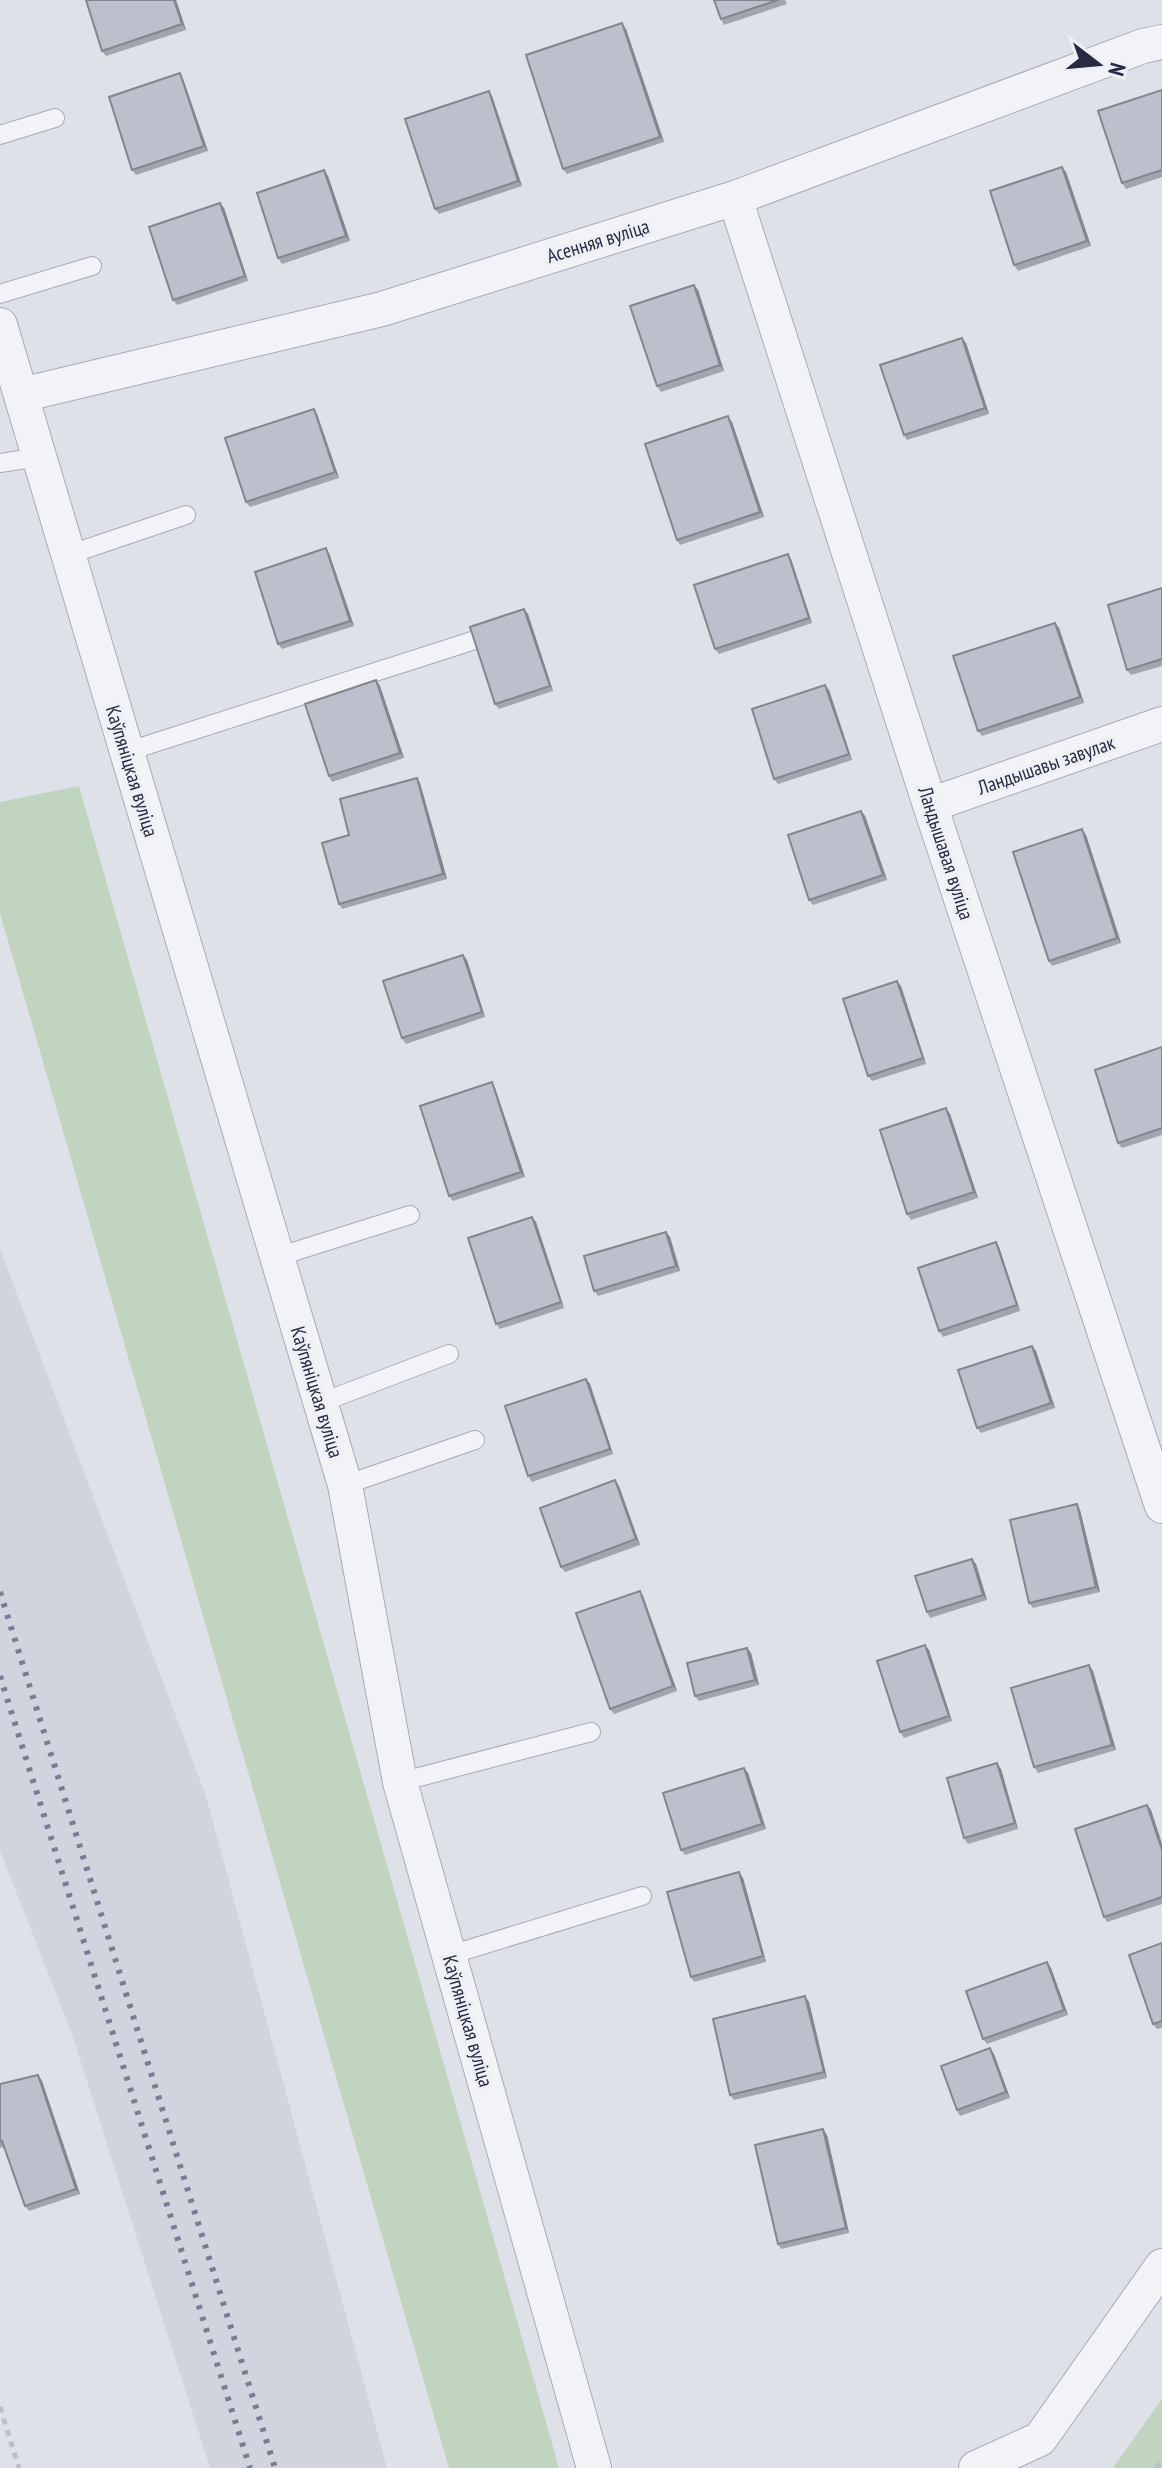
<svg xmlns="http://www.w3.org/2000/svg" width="1162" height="2468" font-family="'PT Sans Narrow',sans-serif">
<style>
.built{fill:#d1d3de}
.green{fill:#c1d4bf}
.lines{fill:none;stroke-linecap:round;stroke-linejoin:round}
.service-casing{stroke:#a8aab7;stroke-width:20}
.minor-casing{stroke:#a8aab7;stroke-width:36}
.path{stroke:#bdbfc8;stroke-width:5;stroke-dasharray:6 6;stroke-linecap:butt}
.service{stroke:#f2f3f7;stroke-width:18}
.minor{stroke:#f2f3f7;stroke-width:34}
.rail{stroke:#777d94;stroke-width:6;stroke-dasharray:4 8;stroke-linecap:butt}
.wall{fill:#a2a4af}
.shaded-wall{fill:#84868f}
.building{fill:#bcbfcc;stroke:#84868f;stroke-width:2}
.labels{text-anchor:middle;stroke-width:7;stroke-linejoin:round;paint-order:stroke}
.street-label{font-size:20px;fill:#272b41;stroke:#eef0f6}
</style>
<rect width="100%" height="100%" fill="#dfe1e9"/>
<path class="built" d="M0,1249L206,1796L387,2468H210L72,2034L0,1851Z"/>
<path class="green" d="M79,786L559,2468H449L0,913V802Z
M1162,2399V2468H1113Z"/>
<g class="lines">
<g class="service-casing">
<path id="service" d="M0,135L55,118
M0,294L92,266
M0,463L39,457
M68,555L186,515
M126,752L475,640
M277,1257L410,1215
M320,1403L449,1354
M345,1485L475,1440
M400,1782L591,1732
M450,1955L642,1896"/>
</g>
<g class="minor-casing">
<path id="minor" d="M735,198L930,805L1162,1506
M0,325L345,1485L400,1782L594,2468
M21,395L382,309L735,198L1143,46L1162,42
M930,805L1162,724
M976,2468L1040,2439L1162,2266"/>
</g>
<path class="path" d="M0,2407L19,2468
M1156,2468L1162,2461"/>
<use href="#service" class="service"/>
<use href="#minor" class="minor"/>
<path class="rail" d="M0,1592L275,2468
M0,1676L250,2468"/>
</g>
<path class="wall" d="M176,0L186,30L106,56L102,51Z
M714,0H785L787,4L724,25L721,19Z
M626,29L664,142L567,174L563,169Z
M180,73L183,79L208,151L136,175L132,170Z
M1162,90V177L1126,189L1122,183Z
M489,91L492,96L522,186L439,214L435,209Z
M1066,172L1091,246L1018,271L1014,265Z
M328,176L350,241L282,264L278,258Z
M224,208L248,281L177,305L173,300Z
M694,285L698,290L724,371L661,392L657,386Z
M966,343L989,414L907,440L904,435Z
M317,414L339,478L250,507L246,502Z
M732,422L764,517L680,545L677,540Z
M326,548L329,553L354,626L282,649L278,644Z
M791,559L812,623L719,654L715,649Z
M1162,588V666L1131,675L1127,670Z
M524,609L528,614L553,691L499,709L495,704Z
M1055,623L1059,628L1084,703L982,736L978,731Z
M376,680L380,686L404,758L332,782L329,776Z
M825,685L829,690L852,760L778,784L774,779Z
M417,778L420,783L447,879L342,909L339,904L349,835Z
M861,811L865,816L887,880L813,905L809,900Z
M1086,835L1121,943L1052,966L1049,961Z
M467,960L485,1017L406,1044L402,1038Z
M901,986L926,1064L872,1081L868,1076Z
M1162,1047V1135L1122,1148L1118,1143Z
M492,1082L495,1088L525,1177L453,1201L449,1196Z
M950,1114L978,1198L911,1220L907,1214Z
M536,1222L564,1308L500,1329L496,1324Z
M670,1237L680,1271L598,1296L594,1291Z
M996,1242L999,1247L1020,1311L943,1337L939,1331Z
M1032,1346L1036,1351L1055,1408L981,1433L977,1428Z
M586,1379L590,1384L613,1454L532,1482L528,1476Z
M619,1486L640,1545L565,1572L561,1567Z
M1077,1504L1080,1510L1100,1592L1033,1608L1029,1603Z
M976,1564L987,1600L930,1618L927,1612Z
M640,1591L643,1596L677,1691L614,1714L610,1709Z
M747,1648L751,1653L759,1685L699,1701L695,1696Z
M929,1650L952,1721L904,1738L900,1732Z
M1089,1665L1093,1671L1116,1750L1038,1773L1034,1767Z
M744,1768L748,1773L766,1829L685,1855L681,1850Z
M1001,1769L1018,1829L968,1844L964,1838Z
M1147,1805L1151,1810L1162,1844V1904L1107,1922L1104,1917Z
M739,1872L743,1878L766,1962L694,1982L691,1977Z
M1162,1943V2028L1157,2029L1153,2024Z
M1047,1962L1051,1968L1068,2015L987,2044L983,2039Z
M805,1996L809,2002L827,2078L734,2100L730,2095Z
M994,2054L1010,2098L960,2116L957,2110Z
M38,2075L42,2081L80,2194L29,2211L25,2206L4,2147L0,2148V2084Z
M827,2135L849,2233L781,2249L778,2244Z"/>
<path class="shaded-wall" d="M174,0H176L186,30L182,24Z
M622,23L626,29L664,142L660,137Z
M180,73L183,79L208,151L204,146Z
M489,91L492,96L522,186L518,181Z
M1062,167L1066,172L1091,246L1087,241Z
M324,170L328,176L350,241L346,236Z
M220,203L224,208L248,281L245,276Z
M694,285L698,290L724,371L720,365Z
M962,338L966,343L989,414L985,408Z
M314,409L317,414L339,478L335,472Z
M728,416L732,422L764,517L760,512Z
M326,548L329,553L354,626L350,621Z
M788,554L791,559L812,623L809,618Z
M524,609L528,614L553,691L550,686Z
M1055,623L1059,628L1084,703L1080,697Z
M376,680L380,686L404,758L400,753Z
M825,685L829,690L852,760L849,754Z
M417,778L420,783L447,879L443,874Z
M861,811L865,816L887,880L883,875Z
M1082,829L1086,835L1121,943L1117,938Z
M463,955L467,960L485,1017L482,1012Z
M897,981L901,986L926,1064L923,1058Z
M492,1082L495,1088L525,1177L521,1172Z
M946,1108L950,1114L978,1198L974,1192Z
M532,1217L536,1222L564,1308L561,1302Z
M666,1232L670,1237L680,1271L676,1266Z
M996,1242L999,1247L1020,1311L1017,1305Z
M1032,1346L1036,1351L1055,1408L1051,1403Z
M586,1379L590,1384L613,1454L610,1449Z
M615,1480L619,1486L640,1545L636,1539Z
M1077,1504L1080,1510L1100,1592L1096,1587Z
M972,1559L976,1564L987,1600L983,1595Z
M640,1591L643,1596L677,1691L673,1686Z
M925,1645L929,1650L952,1721L949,1716Z
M747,1648L751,1653L759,1685L755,1680Z
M1089,1665L1093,1671L1116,1750L1112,1745Z
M997,1763L1001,1769L1018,1829L1015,1823Z
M744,1768L748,1773L766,1829L762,1824Z
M1147,1805L1151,1810L1162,1844V1850Z
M739,1872L743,1878L766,1962L763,1956Z
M1047,1962L1051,1968L1068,2015L1064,2010Z
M805,1996L809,2002L827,2078L824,2072Z
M990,2048L994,2054L1010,2098L1006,2092Z
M38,2075L42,2081L80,2194L76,2189Z
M823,2129L827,2135L849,2233L846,2228Z"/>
<path class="building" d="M86,0H174L182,24L102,51Z
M714,0H778L721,19Z
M622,23L660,137L563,169L526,55Z
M180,73L204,146L132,170L109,97Z
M1162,90V170L1122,183L1098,111Z
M489,91L518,181L435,209L405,119Z
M1062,167L1087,241L1014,265L990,191Z
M324,170L346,236L278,258L257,193Z
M220,203L245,276L173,300L149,227Z
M694,285L720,365L657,386L630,306Z
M962,338L985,408L904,435L880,365Z
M314,409L335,472L246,502L225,438Z
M728,416L760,512L677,540L645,444Z
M326,548L350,621L278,644L255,572Z
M788,554L809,618L715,649L694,585Z
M1162,588V659L1127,670L1108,605Z
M524,609L550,686L495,704L470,627Z
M1055,623L1080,697L978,731L953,656Z
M376,680L400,753L329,776L305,704Z
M825,685L849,754L774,779L752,709Z
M417,778L443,874L339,904L322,843L349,835L340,799Z
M861,811L883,875L809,900L788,835Z
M1082,829L1117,938L1049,961L1013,852Z
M463,955L482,1012L402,1038L383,981Z
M897,981L923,1058L868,1076L843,999Z
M1162,1047V1128L1118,1143L1095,1070Z
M492,1082L521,1172L449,1196L420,1106Z
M946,1108L974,1192L907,1214L880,1130Z
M532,1217L561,1302L496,1324L468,1238Z
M666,1232L676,1266L594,1291L584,1256Z
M996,1242L1017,1305L939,1331L918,1268Z
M1032,1346L1051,1403L977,1428L958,1370Z
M586,1379L610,1449L528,1476L505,1406Z
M615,1480L636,1539L561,1567L540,1508Z
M1077,1504L1096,1587L1029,1603L1010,1520Z
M972,1559L983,1595L927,1612L915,1576Z
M640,1591L673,1686L610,1709L576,1613Z
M925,1645L949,1716L900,1732L877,1661Z
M747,1648L755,1680L695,1696L687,1663Z
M1089,1665L1112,1745L1034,1767L1011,1688Z
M997,1763L1015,1823L964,1838L947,1778Z
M744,1768L762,1824L681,1850L663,1793Z
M1147,1805L1162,1850V1897L1104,1917L1075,1829Z
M739,1872L763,1956L691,1977L667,1892Z
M1162,1943V2021L1153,2024L1129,1955Z
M1047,1962L1064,2010L983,2039L966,1991Z
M805,1996L824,2072L730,2095L713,2019Z
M990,2048L1006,2092L957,2110L941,2066Z
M38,2075L76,2189L25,2206L2,2141L0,2142V2084Z
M823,2129L846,2228L778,2244L755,2145Z"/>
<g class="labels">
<g class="street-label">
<text transform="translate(598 241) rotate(-17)" y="7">Асенняя вуліца</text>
<text transform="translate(1046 765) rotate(-19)" y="7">Ландышавы завулак</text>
<text transform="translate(132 771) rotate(73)" y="7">Каўпяніцкая вуліца</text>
<text transform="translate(946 853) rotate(72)" y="7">Ландышавая вуліца</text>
<text transform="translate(317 1392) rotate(73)" y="7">Каўпяніцкая вуліца</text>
<text transform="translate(468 2021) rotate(74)" y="7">Каўпяніцкая вуліца</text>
</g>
</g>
<g transform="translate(1098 64) rotate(106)" stroke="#eef0f6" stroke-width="6" paint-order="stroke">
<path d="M0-6L14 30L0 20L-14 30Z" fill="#272b41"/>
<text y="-12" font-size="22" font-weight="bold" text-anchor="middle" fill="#272b41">N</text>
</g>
</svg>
